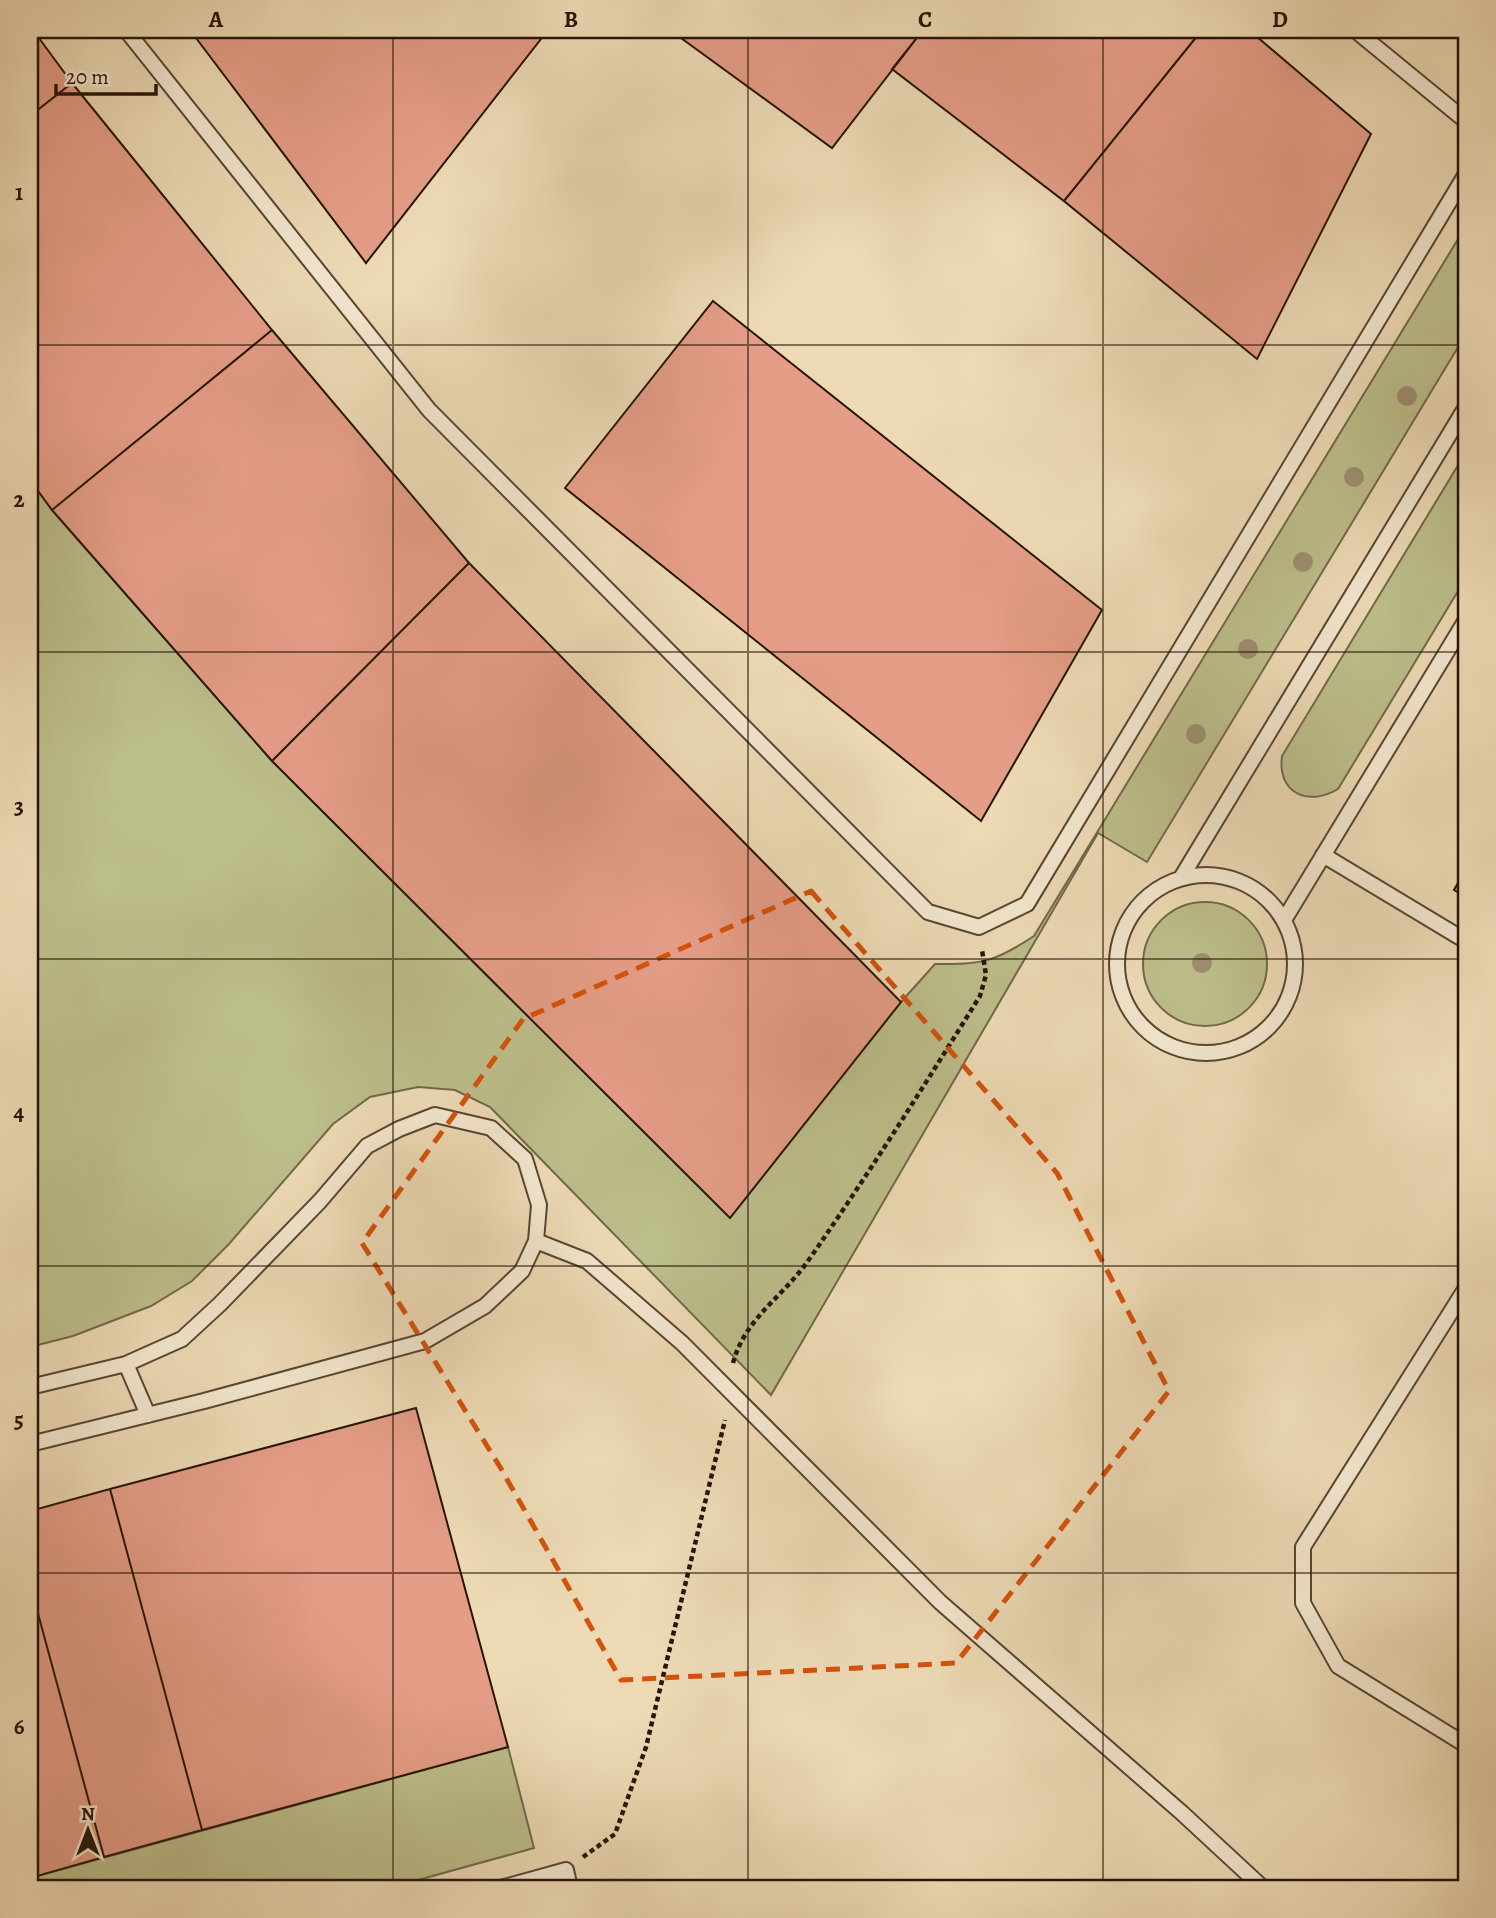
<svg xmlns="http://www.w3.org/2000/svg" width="1496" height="1918" font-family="Alegreya,serif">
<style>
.green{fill:#bcbe8b;stroke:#70694a;stroke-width:2}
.building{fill:#e59d87;stroke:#251408;stroke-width:2}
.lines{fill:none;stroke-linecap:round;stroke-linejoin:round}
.service-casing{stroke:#574633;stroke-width:18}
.path{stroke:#251408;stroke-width:4.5;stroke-dasharray:5 3.5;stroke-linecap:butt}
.service{stroke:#f3e7cf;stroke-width:14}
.tree{fill:#9c8e6f}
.marked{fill:none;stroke:#d4520c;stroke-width:5;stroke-dasharray:14 9;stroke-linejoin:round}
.grid{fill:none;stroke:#251408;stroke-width:2;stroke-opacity:0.55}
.neatline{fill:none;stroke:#251408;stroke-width:2.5}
.grid-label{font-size:23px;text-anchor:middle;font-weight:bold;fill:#251408}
</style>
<rect width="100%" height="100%" fill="#eddab5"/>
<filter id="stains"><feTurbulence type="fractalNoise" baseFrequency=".00286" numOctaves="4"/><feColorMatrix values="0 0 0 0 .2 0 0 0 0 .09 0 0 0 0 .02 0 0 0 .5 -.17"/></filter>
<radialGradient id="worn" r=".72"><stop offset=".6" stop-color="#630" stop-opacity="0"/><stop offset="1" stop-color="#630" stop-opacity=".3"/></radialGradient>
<path class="green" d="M1466,226V334L1147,862L1098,833L771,1395L490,1107L455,1090L418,1087L370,1097L333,1124L229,1244L192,1281L151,1306L73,1336L30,1347V480L52,510L272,761L730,1217L901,1002L935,964C983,964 993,963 1034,936Z
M1466,452V578L1338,789C1308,807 1277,793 1282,756Z
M1143 964a62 62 0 1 1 124 0a62 62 0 1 1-124 0Z
M508,1747L534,1848L389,1888H30V1878Z"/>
<path class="building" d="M30,30H33L72,83L30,116Z
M190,30H548L366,263Z
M670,30H923L832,148Z
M923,30H1202L1064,201L892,69Z
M1202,30H1249L1371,134L1257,359L1064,201Z
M72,83L272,330L52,510L30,480V116Z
M713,301L1102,610L981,821L565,488Z
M272,330L469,563L272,761L52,510Z
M469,563L901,1002L730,1218L272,761Z
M1466,869V897L1454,890Z
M416,1408L508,1747L202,1830L110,1489Z
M110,1489L202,1830L104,1857L30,1584V1511Z
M30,1584L104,1857L30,1878Z"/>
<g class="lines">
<g class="service-casing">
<path id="service" d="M126,30L429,410L928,912L979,927L1027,904L1466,174
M1355,30L1466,121
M1323,855L1466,941
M1117 964a89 89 0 1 1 178 0a89 89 0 1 1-178 0Z
M1181,878L1466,407
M1284,920L1466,620
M536,1241L587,1261L682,1343L940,1602L1182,1813L1263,1888
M1466,1288L1303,1547V1603L1338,1666L1466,1745
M126,1364L148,1415
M30,1387L126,1364L182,1339L220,1304L320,1201L367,1146L399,1129L435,1115L491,1128L525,1159L539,1205L536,1241L522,1271L485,1306L425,1341L204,1401L30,1444
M501,1888L566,1870L570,1888"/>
</g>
<path class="path" d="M733,1363C745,1318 782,1298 808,1261C868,1175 924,1086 980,996L986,975L982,950
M583,1857L615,1834L646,1747L725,1420"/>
<use href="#service" class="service"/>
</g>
<g class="tree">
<circle cx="1407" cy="396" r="10"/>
<circle cx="1354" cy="477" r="10"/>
<circle cx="1303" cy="562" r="10"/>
<circle cx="1248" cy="649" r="10"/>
<circle cx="1196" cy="734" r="10"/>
<circle cx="1202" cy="963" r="10"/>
</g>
<path class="marked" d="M811,891L1057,1173L1169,1391L956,1663L621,1680L500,1467L362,1243L523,1019Z"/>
<path class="grid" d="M393,30V1888M748,30V1888M1103,30V1888M30,345H1466M30,652H1466M30,959H1466M30,1266H1466M30,1573H1466"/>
<rect width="1496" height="1918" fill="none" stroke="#eddab5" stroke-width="77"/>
<g transform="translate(88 1830)" stroke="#f3e7cf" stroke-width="5" paint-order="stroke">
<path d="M0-5L12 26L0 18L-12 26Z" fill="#251408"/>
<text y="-10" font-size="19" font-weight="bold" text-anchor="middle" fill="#251408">N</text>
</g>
<path d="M56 84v10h100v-10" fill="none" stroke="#251408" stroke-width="3.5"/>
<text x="66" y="84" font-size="21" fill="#251408" stroke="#f3e7cf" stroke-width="5" paint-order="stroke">20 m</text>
<rect x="38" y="38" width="1420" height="1842" class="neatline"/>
<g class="grid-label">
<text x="216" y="27">A</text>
<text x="571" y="27">B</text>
<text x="925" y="27">C</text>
<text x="1280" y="27">D</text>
<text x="19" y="200">1</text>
<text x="19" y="507">2</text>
<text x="19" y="814">3</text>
<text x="19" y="1120">4</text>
<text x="19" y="1427">5</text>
<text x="19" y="1734">6</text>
</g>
<rect width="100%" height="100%" filter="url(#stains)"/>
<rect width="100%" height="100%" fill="url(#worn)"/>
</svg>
